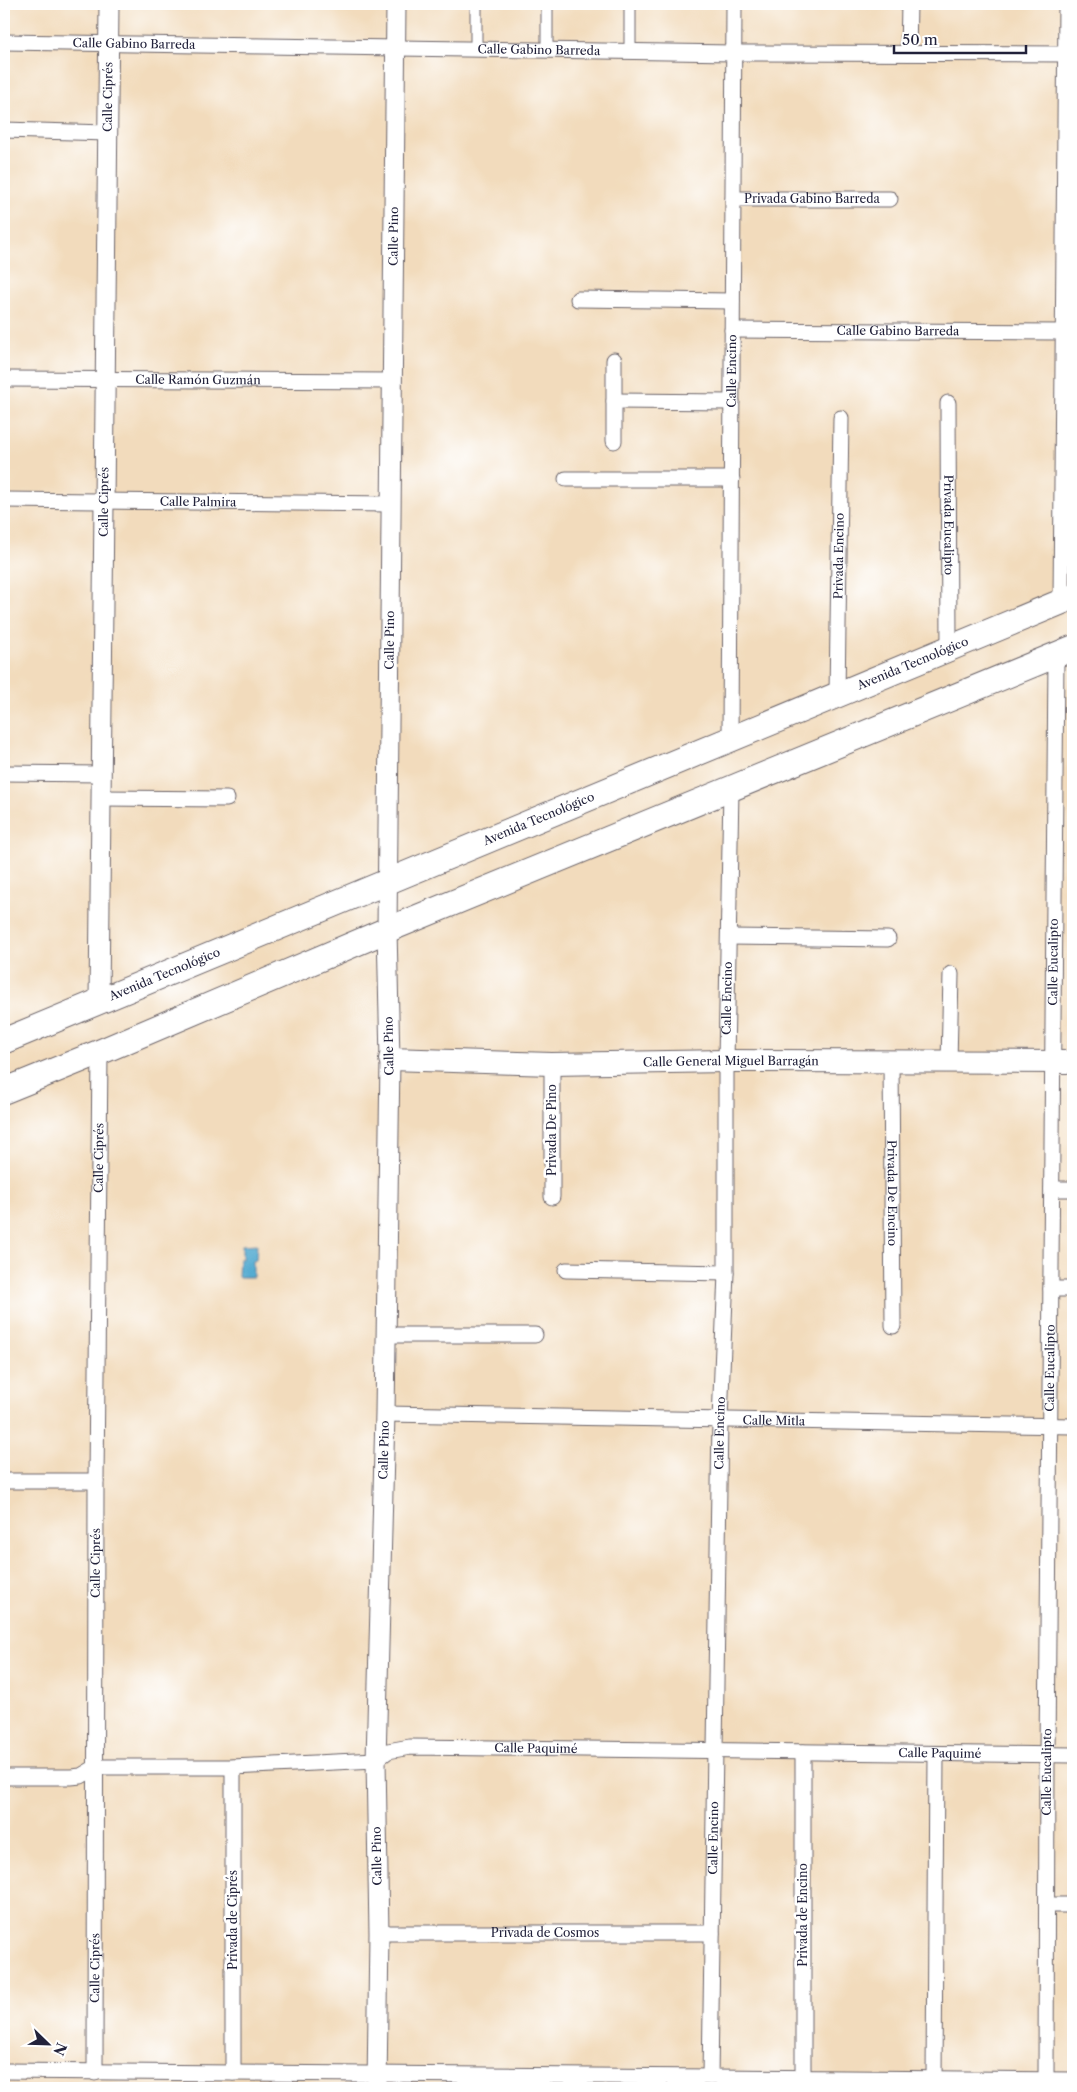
<svg xmlns="http://www.w3.org/2000/svg" width="1077" height="2092" font-family="'Libre Caslon Text',serif">
<style>
.water{fill:#53aad0;stroke:#3a6686}
.lines{fill:none;stroke-linecap:round;stroke-linejoin:round}
.pedestrian-casing{stroke:#6b6368;stroke-width:13}
.minor-casing{stroke:#6b6368;stroke-width:17}
.tertiary-casing{stroke:#6b6368;stroke-width:21}
.secondary-casing{stroke:#6b6368;stroke-width:24}
.primary-casing{stroke:#6b6368;stroke-width:27}
.pedestrian{stroke:#fff;stroke-width:11}
.minor{stroke:#fff;stroke-width:15}
.tertiary{stroke:#fff;stroke-width:19}
.secondary{stroke:#fff;stroke-width:22}
.primary{stroke:#fff;stroke-width:25}
.labels{text-anchor:middle;stroke-width:5;stroke-linejoin:round;paint-order:stroke}
.street-label{font-size:12px;fill:#22223b;stroke:#fff}
</style>
<rect width="100%" height="100%" fill="#fff"/>
<filter id="ink" filterUnits="userSpaceOnUse"><feTurbulence type="fractalNoise" baseFrequency=".02" numOctaves="2"/><feDisplacementMap in="SourceGraphic" scale="10" xChannelSelector="R" yChannelSelector="G"/><feConvolveMatrix kernelMatrix="1 2 1 2 8 2 1 2 1" color-interpolation-filters="sRGB"/></filter>
<filter id="wash" filterUnits="userSpaceOnUse"><feTurbulence type="fractalNoise" baseFrequency=".0096" numOctaves="4" result="noise"/><feDisplacementMap in="SourceGraphic" scale="20" xChannelSelector="R" yChannelSelector="G"/><feGaussianBlur stdDeviation="1.12" result="paint"/><feColorMatrix in="noise" values="0 0 0 0 0 0 0 0 0 0 0 0 0 0 0 0 0 1.4 0 .05"/><feComposite in="paint" operator="in"/></filter>
<g filter="url(#wash)">
<rect width="100%" height="100%" fill="#f2dbbc"/>
<path class="water" d="M257,1244L256,1260L253,1261V1277H238L239,1259H242V1245Z"/>
</g>
<g filter="url(#ink)">
<g class="lines">
<g class="pedestrian-casing">
<path id="pedestrian" d="M476,4V48
M547,49V4
M630,51V4"/>
</g>
<g class="minor-casing">
<g id="minor">
<path id="s1" d="M4,42L734,53L1073,54"/>
<path d="M908,53L909,4"/>
<path d="M4,130L107,133"/>
<path id="s2" d="M733,199H890"/>
<path d="M578,299L732,301"/>
<path id="s3" d="M732,330L1063,332"/>
<path id="s4" d="M4,379L392,381"/>
<path d="M614,401L732,402"/>
<path id="s5" d="M948,403L949,649"/>
<path d="M614,441V360"/>
<path d="M566,479H732"/>
<path id="s6" d="M4,500L391,504"/>
<path d="M1061,602L1066,4"/>
<path id="s7" d="M837,695L841,418"/>
<path id="s8" d="M730,739L734,4"/>
<path d="M4,773L101,774"/>
<path d="M101,798L227,799"/>
<path d="M729,937L888,939"/>
<path id="s9" d="M891,1061L893,1326"/>
<path d="M949,1063L951,974"/>
<path d="M1052,1189H1073"/>
<path d="M552,1197V1064"/>
<path d="M566,1270L726,1273"/>
<path d="M1051,1289H1073"/>
<path d="M386,1335H535"/>
<path id="s10" d="M385,1414L1073,1426"/>
<path d="M4,1481H96"/>
<path id="s11" d="M4,1777H71L81,1776L96,1767H233L376,1760L388,1751L410,1747L1073,1755"/>
<path d="M1047,1905H1073"/>
<path id="s12" d="M379,1933H712"/>
<path d="M4,2071L1073,2080"/>
<path id="s13" d="M95,2073L96,1481L100,1052"/>
<path d="M233,2073V1767"/>
<path id="s14" d="M710,2077L720,1420L726,1273V1061L731,789"/>
<path d="M803,2078V1752"/>
<path d="M934,2079L936,1754"/>
<path id="s15" d="M1046,2080L1047,1755L1056,656"/>
</g>
</g>
<g class="tertiary-casing">
<g id="tertiary">
<path id="s16" d="M99,1001L109,4"/>
<path id="s17" d="M377,2088L379,1933L376,1760L385,1414L390,1059L387,930L396,4"/>
</g>
</g>
<g class="secondary-casing">
<g id="secondary">
<path id="s18" d="M390,1059L552,1064L726,1061L1073,1062"/>
</g>
</g>
<g class="primary-casing">
<g id="primary">
<path id="s19" d="M4,1041L1073,597"/>
<path d="M4,1091L100,1052L387,930L1073,648"/>
</g>
</g>
<use href="#pedestrian" class="pedestrian"/>
<use href="#minor" class="minor"/>
<use href="#tertiary" class="tertiary"/>
<use href="#secondary" class="secondary"/>
<use href="#primary" class="primary"/>
</g>
</g>
<g class="labels">
<g class="street-label">
<text dy="4" stroke="none"><textPath href="#s1" startOffset="130">Calle Gabino Barreda</textPath></text>
<text dy="4" stroke="none"><textPath href="#s1" startOffset="535">Calle Gabino Barreda</textPath></text>
<text dy="4" stroke="none"><textPath href="#s16" startOffset="904">Calle Ciprés</textPath></text>
<text dy="4" stroke="none"><textPath href="#s2" startOffset="79">Privada Gabino Barreda</textPath></text>
<text dy="4" stroke="none"><textPath href="#s17" startOffset="1852">Calle Pino</textPath></text>
<text dy="4" stroke="none"><textPath href="#s3" startOffset="166">Calle Gabino Barreda</textPath></text>
<text dy="4" stroke="none"><textPath href="#s8" startOffset="368">Calle Encino</textPath></text>
<text dy="4" stroke="none"><textPath href="#s4" startOffset="194">Calle Ramón Guzmán</textPath></text>
<text dy="4" stroke="none"><textPath href="#s16" startOffset="499">Calle Ciprés</textPath></text>
<text dy="4" stroke="none"><textPath href="#s6" startOffset="194">Calle Palmira</textPath></text>
<text dy="4" stroke="none"><textPath href="#s5" startOffset="122">Privada Eucalipto</textPath></text>
<text dy="4" stroke="none"><textPath href="#s7" startOffset="139">Privada Encino</textPath></text>
<text dy="4" stroke="none"><textPath href="#s17" startOffset="1448">Calle Pino</textPath></text>
<text dy="4" stroke="none"><textPath href="#s19" startOffset="984">Avenida Tecnológico</textPath></text>
<text dy="4" stroke="none"><textPath href="#s19" startOffset="579">Avenida Tecnológico</textPath></text>
<text dy="4" stroke="none"><textPath href="#s15" startOffset="1118">Calle Eucalipto</textPath></text>
<text dy="4" stroke="none"><textPath href="#s19" startOffset="174">Avenida Tecnológico</textPath></text>
<text dy="4" stroke="none"><textPath href="#s14" startOffset="1079">Calle Encino</textPath></text>
<text transform="translate(389 1046) rotate(-91)" y="4">Calle Pino</text>
<text dy="4" stroke="none"><textPath href="#s18" startOffset="341">Calle General Miguel Barragán</textPath></text>
<text transform="translate(552 1130) rotate(-90)" y="4">Privada De Pino</text>
<text dy="4" stroke="none"><textPath href="#s13" startOffset="915">Calle Ciprés</textPath></text>
<text dy="4" stroke="none"><textPath href="#s9" startOffset="132">Privada De Encino</textPath></text>
<text dy="4" stroke="none"><textPath href="#s15" startOffset="712">Calle Eucalipto</textPath></text>
<text dy="4" stroke="none"><textPath href="#s10" startOffset="389">Calle Mitla</textPath></text>
<text dy="4" stroke="none"><textPath href="#s14" startOffset="644">Calle Encino</textPath></text>
<text dy="4" stroke="none"><textPath href="#s17" startOffset="638">Calle Pino</textPath></text>
<text dy="4" stroke="none"><textPath href="#s13" startOffset="510">Calle Ciprés</textPath></text>
<text dy="4" stroke="none"><textPath href="#s11" startOffset="538">Calle Paquimé</textPath></text>
<text dy="4" stroke="none"><textPath href="#s11" startOffset="942">Calle Paquimé</textPath></text>
<text dy="4" stroke="none"><textPath href="#s15" startOffset="308">Calle Eucalipto</textPath></text>
<text dy="4" stroke="none"><textPath href="#s14" startOffset="239">Calle Encino</textPath></text>
<text transform="translate(377 1856) rotate(-91)" y="4">Calle Pino</text>
<text transform="translate(803 1915) rotate(-90)" y="4">Privada de Encino</text>
<text transform="translate(233 1920) rotate(-90)" y="4">Privada de Ciprés</text>
<text dy="4" stroke="none"><textPath href="#s12" startOffset="166">Privada de Cosmos</textPath></text>
<text dy="4" stroke="none"><textPath href="#s13" startOffset="105">Calle Ciprés</textPath></text>
</g>
</g>
<rect width="1077" height="2092" fill="none" stroke="#fff" stroke-width="20"/>
<g transform="translate(48 2044) rotate(113)" stroke="#ffffff" stroke-width="4" paint-order="stroke">
<path d="M0-4L9 19L0 12L-9 19Z" fill="#22223b"/>
<text y="-8" font-size="14" font-weight="bold" text-anchor="middle" fill="#22223b">N</text>
</g>
<path d="M894 45v8h132v-8" fill="none" stroke="#22223b" stroke-width="2.5"/>
<text x="902" y="45" font-size="15" fill="#22223b" stroke="#ffffff" stroke-width="4" paint-order="stroke">50 m</text>
</svg>
